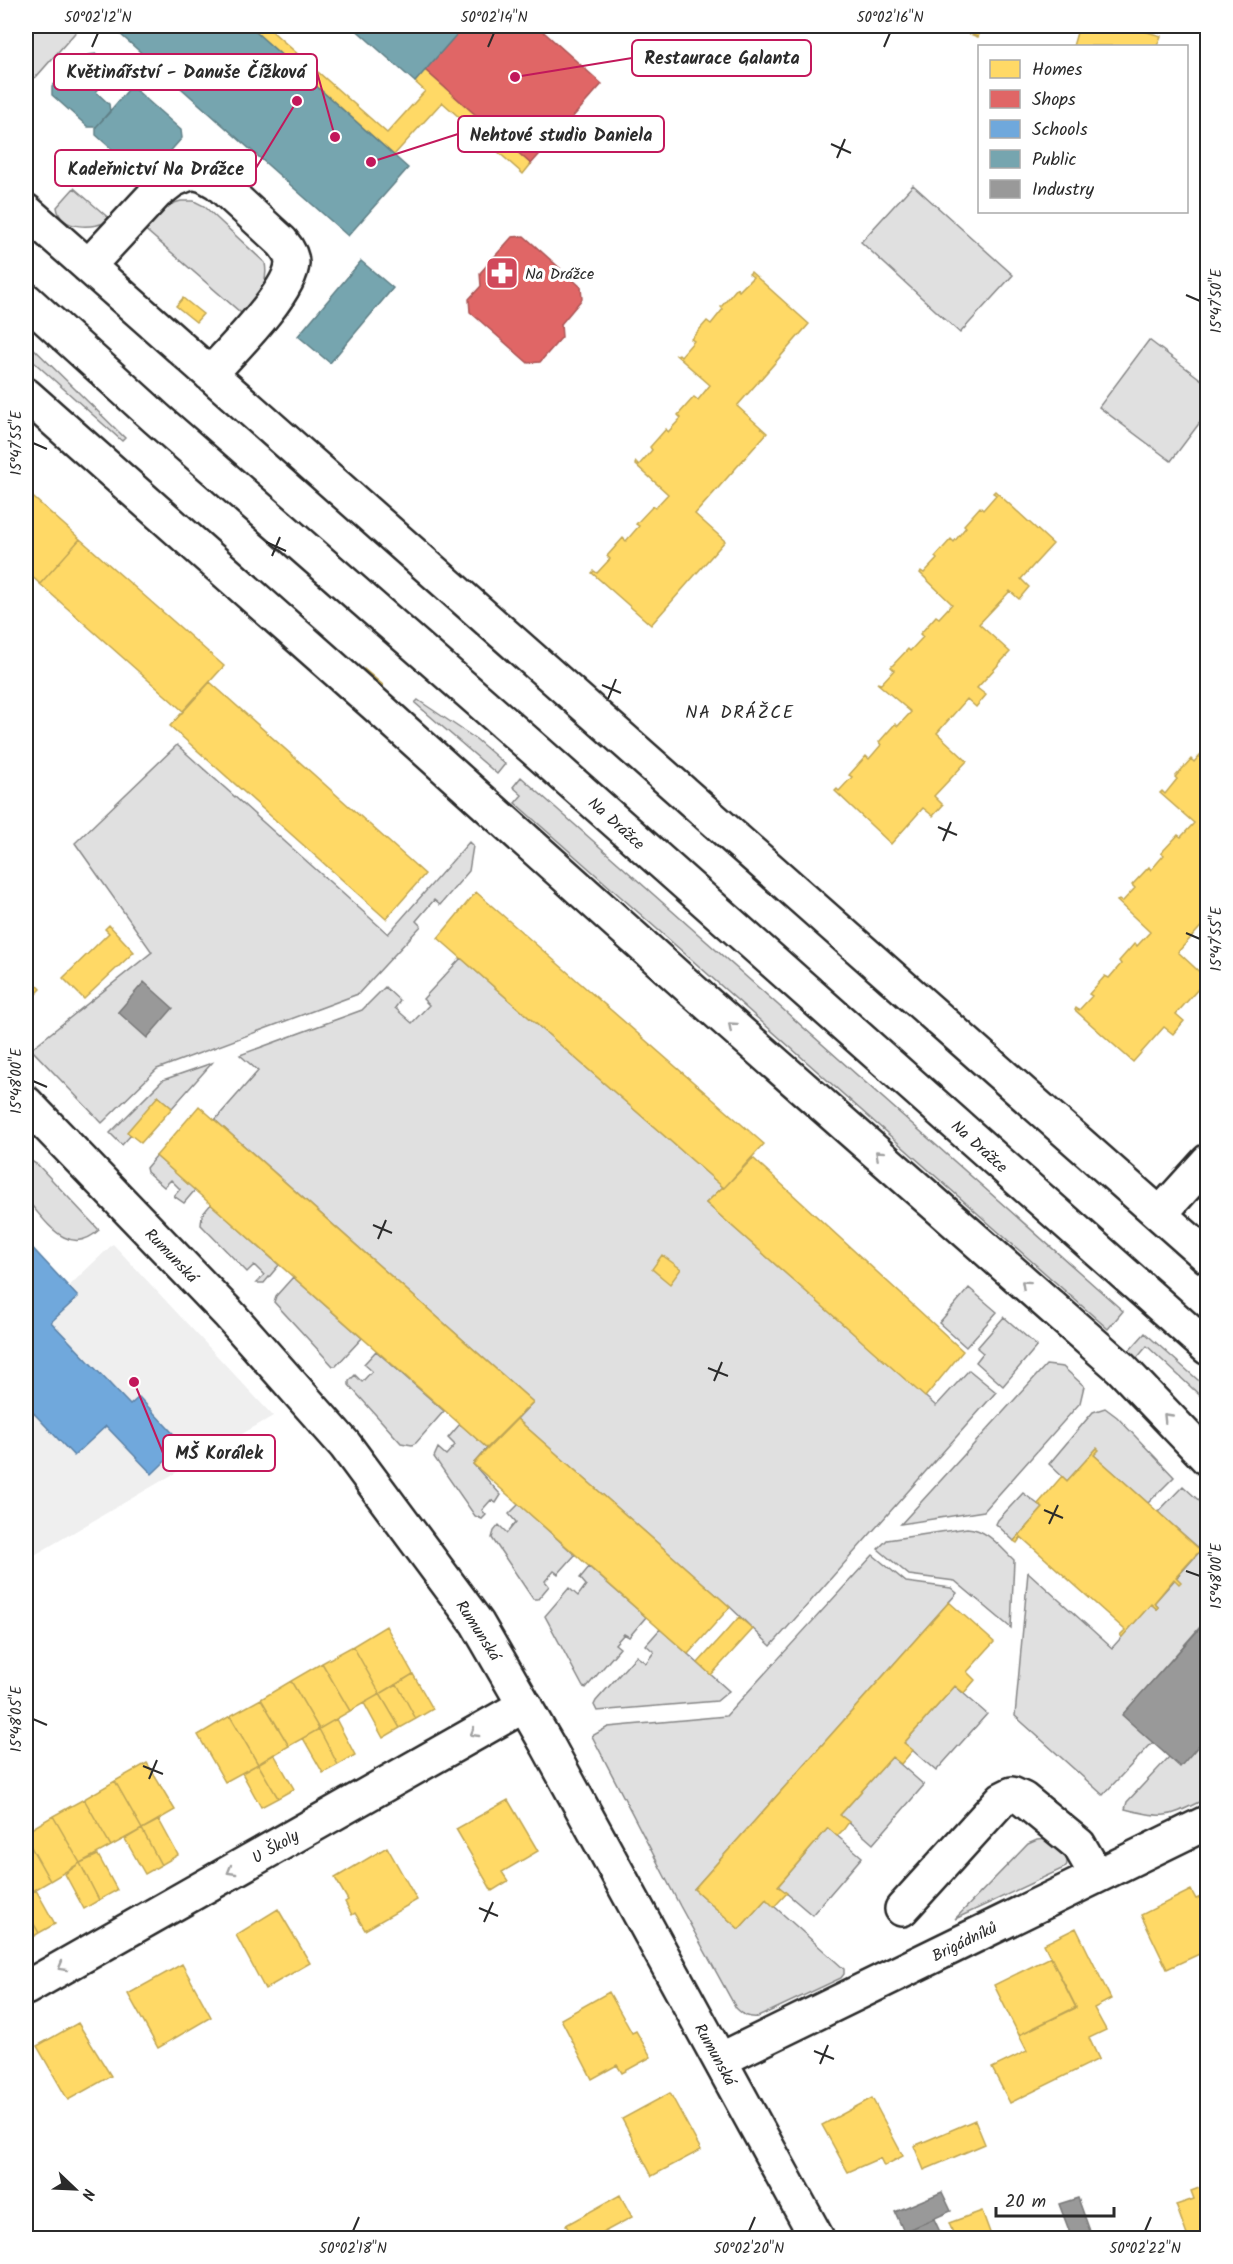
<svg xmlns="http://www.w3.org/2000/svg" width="1233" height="2264" font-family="Kalam,sans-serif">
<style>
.built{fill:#efefef}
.green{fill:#e0e0e0;stroke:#868686;stroke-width:1.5}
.homes{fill:#ffd966;stroke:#bfa554;stroke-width:1.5}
.shops{fill:#e06666;stroke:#aa5454;stroke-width:1.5}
.schools{fill:#6fa8dc;stroke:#5b82a7;stroke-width:1.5}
.public{fill:#76a5af;stroke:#608087;stroke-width:1.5}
.industry{fill:#999;stroke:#787878;stroke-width:1.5}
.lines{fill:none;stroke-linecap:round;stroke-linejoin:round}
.minor-casing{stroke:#2b2b2b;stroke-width:38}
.major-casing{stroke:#2b2b2b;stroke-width:38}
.minor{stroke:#fff;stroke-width:33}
.major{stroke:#fff;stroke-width:33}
.oneway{stroke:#a0a0a0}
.ticks{fill:none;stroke:#2b2b2b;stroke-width:2}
.labels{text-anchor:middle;stroke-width:6;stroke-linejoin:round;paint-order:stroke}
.poi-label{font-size:16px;fill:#2b2b2b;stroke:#fff;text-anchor:start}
.street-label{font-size:16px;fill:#2b2b2b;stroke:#fff}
.neighbourhood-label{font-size:18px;letter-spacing:1.5px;fill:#2b2b2b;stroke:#fff}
.leader{fill:none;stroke:#c2185b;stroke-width:2}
.callout-dot{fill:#c2185b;stroke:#fff;stroke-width:2}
.callout{fill:#fff;stroke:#c2185b;stroke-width:2}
.callout-label{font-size:18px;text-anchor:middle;font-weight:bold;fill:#2b2b2b}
.neatline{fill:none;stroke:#2b2b2b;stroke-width:2}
.ticks-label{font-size:15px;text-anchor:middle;fill:#2b2b2b}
</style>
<rect width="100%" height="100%" fill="#fff"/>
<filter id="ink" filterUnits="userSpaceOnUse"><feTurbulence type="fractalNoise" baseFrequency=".0167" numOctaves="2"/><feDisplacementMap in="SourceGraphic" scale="12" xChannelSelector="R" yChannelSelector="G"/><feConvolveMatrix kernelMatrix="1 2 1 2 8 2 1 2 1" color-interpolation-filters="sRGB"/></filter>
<g filter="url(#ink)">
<path class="built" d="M26,1241L69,1286L113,1244L273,1416L26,1560Z"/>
<path class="green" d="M26,26H81L36,77L26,81Z
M913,185L1013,275L960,333L861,242Z
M74,188L111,220C95,229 60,231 57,207Z
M181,201H194L204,206L265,263C269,285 258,300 247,318L141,226C154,215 164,205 181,201Z
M1149,340L1207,384V413L1171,461L1099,407Z
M26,341L125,438L122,441L26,355Z
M418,700L476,739L505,764L497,774L415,703Z
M177,745L388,934L469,842L473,846L469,871L440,905L434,900L416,921L421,926L358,994L157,1069L102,1123L31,1049L152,952L75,843Z
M521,777L1123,1311L1108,1329L515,803L522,795L513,787Z
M461,958L723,1187L706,1203L936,1406L969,1370L996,1392L771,1646L730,1607L517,1419L533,1402L215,1120L258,1071L240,1055L362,1010L385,987L400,1001L395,1008L412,1023L429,1005L423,999Z
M212,1063L172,1108L158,1096L131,1135L122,1145L110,1133L163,1080Z
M156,1156L195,1190L184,1203L174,1196L180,1189L171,1180L164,1187L147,1172L146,1168Z
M26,1158L38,1165L99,1230C68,1259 46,1221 26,1199Z
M211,1204L279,1265L264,1283H256L264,1275L254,1265L247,1272L201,1225L202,1215Z
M293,1277L362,1338L336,1366H333L274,1302L276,1296Z
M969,1288L997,1312L966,1347L939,1323Z
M1004,1317L1037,1346L1003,1386L976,1362L983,1353L977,1348Z
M1145,1333L1207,1388V1402L1147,1346L1137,1358L1129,1351Z
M376,1351L444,1411L416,1443L412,1445L401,1443L349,1385V1381L355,1375L362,1382L372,1371L364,1364Z
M1046,1365L1063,1367L1084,1386L1080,1403L984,1511L901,1524Z
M1105,1408L1117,1417L1174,1477L1148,1503L1094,1455L1097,1448L1067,1481L1049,1464L1093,1412Z
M460,1424L487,1448L473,1464L501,1495L496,1503L491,1500L482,1510L486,1515L482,1519L475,1516L434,1457L438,1448L446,1455L455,1445L448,1438Z
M1183,1486L1207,1508V1619L1123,1715L1153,1742L1103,1795L1015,1716L1028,1572L1112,1648L1151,1604L1157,1609L1158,1607L1154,1603L1201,1550L1158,1512Z
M1023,1493L1043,1508L1014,1541L996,1524L998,1520Z
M519,1504L575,1555L558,1574L554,1571L545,1581L549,1586L538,1599H533L492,1538L494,1531L499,1525L507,1533L516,1522L509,1514Z
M967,1528C987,1529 1000,1547 1014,1560L1011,1628L955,1581L909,1575L878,1549L887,1540Z
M873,1555L906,1582L951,1588L957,1593L694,1889L739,1929L766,1899L844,1969V1974L841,1978L758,2017C748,2018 743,2015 736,2008L680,1906L592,1736L608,1727L726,1716Z
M589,1567L646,1617L629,1637L624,1634L615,1644L620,1648L586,1688L583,1687L545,1616L569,1588L578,1596L586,1585L580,1578Z
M660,1629L729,1691L717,1701L597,1711L594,1705L596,1701L636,1656L646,1663L654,1652L646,1645Z
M955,1686L987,1714L936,1771L904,1743Z
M1207,1735V1798C1168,1817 1168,1820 1125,1809L1127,1802L1169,1757Z
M892,1757L924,1785L873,1844L840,1815Z
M828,1828L862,1857L812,1915L778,1886Z
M1049,1839C1059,1847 1071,1853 1066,1867L955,1919L1028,1844L1037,1840Z"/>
<path class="homes" d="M249,26H266L387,133L425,91L415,82L425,70L531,164L523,174L442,102L394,155Z
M948,26H983L978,37Z
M1079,26H1127L1161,36L1157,46H1073Z
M751,272L809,324L737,406L767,433L695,514L725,541L651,625L592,573L594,571L597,573L610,559L607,556L623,538L626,541L639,526L636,524L653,506L655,508L668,494L635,464L636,462L639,465L652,450L650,447L666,429L668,432L681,418L678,415L694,397L698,400L710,385L676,355L679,354L681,356L694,341L691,339L707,321L711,324L723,309L721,307L737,288L739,291L753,277L749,274Z
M183,298L203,314L196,322L176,306Z
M26,491L80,539L40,584L26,571Z
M995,491L1053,544L1021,579L1029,587L1019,599L1010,591L979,624L1010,652L977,688L986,695L976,707L967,699L937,733L967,761L934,796L943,805L933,816L923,808L891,844L835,791L837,789L839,791L852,777L849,775L866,756L869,759L881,745L879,742L895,724L898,726L911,712L877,683L881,684L894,670L891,667L908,649L910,651L923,637L920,634L936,616L939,618L952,604L920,573L921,571L924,573L937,559L935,557L951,539L954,542L966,527L964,525L980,507L983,510L996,495L993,493Z
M80,539L224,666L183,711L40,584Z
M364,669L383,685L376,693L357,677Z
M210,682L425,874L386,919L170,726Z
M1208,741V919L1178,952L1207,979L1176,1014L1184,1021L1173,1034L1164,1027L1133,1062L1075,1010L1076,1008L1079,1010L1092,996L1089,994L1105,976L1109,978L1121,964L1119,961L1135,943L1137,946L1150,932L1117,901L1119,900L1122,902L1135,888L1132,885L1149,867L1151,870L1164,855L1161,853L1178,835L1181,837L1194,823L1160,793L1162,791L1165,794L1177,779L1175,777L1191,759L1194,762L1207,747L1204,744Z
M476,892L764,1144L724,1188L438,938Z
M109,925L134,952L84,999L63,978L109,933L105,929Z
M26,973L41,989L26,1004Z
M158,1096L172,1108L141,1143L127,1132Z
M199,1106L533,1402L487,1448L156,1156Z
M753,1158L963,1351L925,1397L706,1203L723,1187L724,1188Z
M662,1255L681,1269L670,1284L652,1269Z
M517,1419L730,1607L688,1654L473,1464Z
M1097,1448L1099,1450L1094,1455L1158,1512L1198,1548L1202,1543L1205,1545L1176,1577L1181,1582L1179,1584L1174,1579L1154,1603L1158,1607L1157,1609L1151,1604L1122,1637L1120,1635L1125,1630L1021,1537L1017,1543L1014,1541L1043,1508L1038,1504L1062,1476L1067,1481Z
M949,1602L994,1642L967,1672L975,1680L964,1693L955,1686L904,1743L913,1750L901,1764L892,1757L840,1815L849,1822L844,1829L837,1836L828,1828L778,1886L787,1893L774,1907L766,1899L739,1929L694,1889Z
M739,1617L753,1629L711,1675L698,1663Z
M386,1626L413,1674L380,1694L353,1646Z
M353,1646L380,1694L350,1711L322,1663Z
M322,1663L350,1711L319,1729L291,1681Z
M413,1674L433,1709L416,1719L397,1684Z
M291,1681L319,1729L289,1746L261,1699Z
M397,1684L416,1719L400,1728L380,1694Z
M380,1694L400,1728L383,1738L364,1703Z
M261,1699L289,1746L258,1764L230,1716Z
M230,1716L258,1764L225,1782L198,1735Z
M336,1719L355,1755L338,1765L319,1729Z
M319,1729L338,1765L323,1773L303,1738Z
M274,1754L294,1789L278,1798L258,1764Z
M147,1763L175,1810L142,1829L115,1781Z
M258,1764L278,1798L261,1807L242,1773Z
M115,1781L142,1829L111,1846L84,1799Z
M84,1799L111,1846L80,1863L53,1816Z
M508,1800L538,1851L502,1872L508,1881L492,1891L456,1829Z
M53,1816L80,1863L50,1881L26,1838V1832Z
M159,1820L178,1855L161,1865L142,1829Z
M142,1829L161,1865L145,1874L125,1839Z
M26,1838L50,1881L26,1895Z
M387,1847L417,1900L365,1930L355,1913L352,1915L345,1902L348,1900L335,1878Z
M98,1855L117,1890L99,1900L80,1863Z
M80,1863L99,1900L84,1909L65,1874Z
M36,1890L55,1924L39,1933L26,1910V1895Z
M1191,1890L1196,1899L1208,1894V1950L1167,1969L1141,1915Z
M278,1909L310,1963L265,1989L236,1935Z
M26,1910L39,1933L26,1941Z
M1076,1928L1111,1999L1094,2008L1106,2030L1089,2038L1099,2059L1010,2103L992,2068L1027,2051L1019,2035L1076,2008L1044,1944Z
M1051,1957L1076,2007L1019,2035L994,1985Z
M182,1964L211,2017L158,2048L128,1994Z
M609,1992L632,2033L636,2031L651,2057L622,2073L617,2065L592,2079L561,2019Z
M78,2023L111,2076L68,2100L37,2046Z
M670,2093L701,2150L652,2176L622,2119Z
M872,2098L903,2156L884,2166L880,2158L848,2172L822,2125Z
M975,2120L985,2144L924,2170L914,2146Z
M1207,2185L1208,2238H1188L1176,2205L1194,2199L1191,2191Z
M620,2195L632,2217L593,2238H573L566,2225Z
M982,2211L992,2238H955L949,2223Z"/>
<path class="shops" d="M464,26H537L602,84L531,164L425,70Z
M524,236L581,287L582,299L561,324L562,337L540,362L528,363L470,312L469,299L481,286L480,273L512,237Z"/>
<path class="schools" d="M26,1241L78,1297L51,1322L130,1405L139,1397L183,1444L152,1474L106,1426L74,1456L26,1405Z"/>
<path class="public" d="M111,26H249L408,168L348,236Z
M352,26H464L415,82Z
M96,54L111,68V75L96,92L109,104L110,112L96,127H88L52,95V87L68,68H76L88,55Z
M128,90H136L181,130L182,138L150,174L141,175L96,135V127Z
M361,261L393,288L330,363L298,336Z"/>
<path class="industry" d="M144,982L173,1008L147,1038L118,1012Z
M1208,1619V1735L1180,1767L1122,1715Z
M942,2192L951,2211L904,2232L895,2212Z
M1078,2198L1090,2231L1072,2238L1059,2204Z
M934,2219L942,2236L936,2238H907L904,2232Z"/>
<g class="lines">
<g class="minor-casing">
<path id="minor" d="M26,211L1208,1257
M88,266L156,193L173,180L192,172L204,175L218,183L282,242C287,248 292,255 292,263C291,292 231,351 210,374
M26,395L380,709L701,998L1121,1368L1208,1459
M26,1103L228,1313L345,1445L477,1623L548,1746L817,2238
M1160,1214L1208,1161
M902,1909L1002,1799L1012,1794L1023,1799L1079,1845L1097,1876
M26,1988L525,1705
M720,2060L1208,1822"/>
</g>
<g class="major-casing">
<path id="major" d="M26,300L156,418L533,748L1208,1348"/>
</g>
<use href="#minor" class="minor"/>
<use href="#major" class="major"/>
</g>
<defs><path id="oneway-chevron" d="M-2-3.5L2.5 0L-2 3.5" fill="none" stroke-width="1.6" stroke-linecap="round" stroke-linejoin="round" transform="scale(1.5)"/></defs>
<g class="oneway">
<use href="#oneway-chevron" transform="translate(732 1026) rotate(-139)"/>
<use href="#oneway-chevron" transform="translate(879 1154) rotate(-138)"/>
<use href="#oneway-chevron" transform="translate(1025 1284) rotate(-138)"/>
<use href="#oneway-chevron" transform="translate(1167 1417) rotate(-134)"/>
<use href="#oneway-chevron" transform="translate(474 1733) rotate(150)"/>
<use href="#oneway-chevron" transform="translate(231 1871) rotate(150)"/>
<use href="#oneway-chevron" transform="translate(62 1967) rotate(150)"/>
</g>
</g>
<path class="ticks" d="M92,47L98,33M488,47L494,33M884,47L890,33M831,144L851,153M837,158L845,139M1186,295L1200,301M33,443L47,449M266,542L286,551M272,556L280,537M602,685L621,693M608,699L616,679M938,827L957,835M943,841L951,822M1186,933L1200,939M33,1081L47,1087M373,1225L392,1233M378,1239L386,1220M708,1368L728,1376M714,1381L722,1362M1044,1510L1063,1518M1049,1524L1058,1505M1186,1571L1200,1576M33,1719L47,1725M143,1766L163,1774M149,1779L157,1760M479,1908L498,1916M484,1922L493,1902M814,2051L834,2059M820,2064L828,2045M353,2231L359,2217M749,2231L755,2217M1145,2231L1151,2217"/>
<defs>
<g id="pharmacy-square" transform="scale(1.725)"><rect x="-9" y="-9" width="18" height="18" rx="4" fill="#d1495b" stroke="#fff"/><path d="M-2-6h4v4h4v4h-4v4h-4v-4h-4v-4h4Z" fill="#fff"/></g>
</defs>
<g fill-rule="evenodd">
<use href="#pharmacy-square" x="502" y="273"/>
</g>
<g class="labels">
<g class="poi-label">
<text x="525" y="279">Na Drážce</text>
</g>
<g class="street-label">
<text transform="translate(617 823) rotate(42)" y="6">Na Drážce</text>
<text transform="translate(980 1146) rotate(42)" y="6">Na Drážce</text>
<text transform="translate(172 1255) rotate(46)" y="6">Rumunská</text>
<text transform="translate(479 1630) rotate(57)" y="6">Rumunská</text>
<text transform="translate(275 1846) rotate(-30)" y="6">U Školy</text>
<text transform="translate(964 1941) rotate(-26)" y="6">Brigádníků</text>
<text transform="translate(716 2054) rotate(61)" y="6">Rumunská</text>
</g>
<g class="neighbourhood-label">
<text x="740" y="718">NA DRÁŽCE</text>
</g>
</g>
<path class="leader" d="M515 77L632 58M335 137L317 72M371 162L458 134M297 101L256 168M134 1382L163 1453"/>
<g class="callout-dot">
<circle cx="515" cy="77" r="6"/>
<circle cx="335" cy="137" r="6"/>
<circle cx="371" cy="162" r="6"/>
<circle cx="297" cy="101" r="6"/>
<circle cx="134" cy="1382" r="6"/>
</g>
<g class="callout">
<rect x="632" y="40" width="179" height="36" rx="6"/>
<rect x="54" y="54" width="263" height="36" rx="6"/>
<rect x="458" y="116" width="206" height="36" rx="6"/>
<rect x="55" y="150" width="201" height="36" rx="6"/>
<rect x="163" y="1435" width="112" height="36" rx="6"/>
</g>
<g class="callout-label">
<text x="722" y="64">Restaurace Galanta</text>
<text x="186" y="78">Květinářství - Danuše Čížková</text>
<text x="561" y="141">Nehtové studio Daniela</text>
<text x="156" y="175">Kadeřnictví Na Drážce</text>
<text x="219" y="1459">MŠ Korálek</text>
</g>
<rect width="1233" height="2264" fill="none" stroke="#fff" stroke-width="66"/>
<rect x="978" y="45" width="210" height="168" fill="#ffffff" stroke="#aaaaaa" stroke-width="1.5"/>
<rect x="990" y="60" width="30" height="18" fill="#ffd966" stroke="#aaaaaa" stroke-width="1.5"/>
<text x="1032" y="75" font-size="18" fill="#2b2b2b">Homes</text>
<rect x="990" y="90" width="30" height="18" fill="#e06666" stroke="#aaaaaa" stroke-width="1.5"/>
<text x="1032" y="105" font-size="18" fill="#2b2b2b">Shops</text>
<rect x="990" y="120" width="30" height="18" fill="#6fa8dc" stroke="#aaaaaa" stroke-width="1.5"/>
<text x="1032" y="135" font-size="18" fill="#2b2b2b">Schools</text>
<rect x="990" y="150" width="30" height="18" fill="#76a5af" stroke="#aaaaaa" stroke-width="1.5"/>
<text x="1032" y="165" font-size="18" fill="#2b2b2b">Public</text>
<rect x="990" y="180" width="30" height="18" fill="#999999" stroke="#aaaaaa" stroke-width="1.5"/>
<text x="1032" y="195" font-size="18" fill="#2b2b2b">Industry</text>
<g transform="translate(75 2189) rotate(113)" stroke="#ffffff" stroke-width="4.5" paint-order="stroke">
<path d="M0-4.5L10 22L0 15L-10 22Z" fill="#2b2b2b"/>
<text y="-9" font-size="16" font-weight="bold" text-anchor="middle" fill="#2b2b2b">N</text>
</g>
<path d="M996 2207v9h118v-9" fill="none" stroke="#2b2b2b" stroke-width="3"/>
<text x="1005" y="2207" font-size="18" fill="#2b2b2b" stroke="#ffffff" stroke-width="4.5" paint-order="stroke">20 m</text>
<rect x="33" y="33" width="1167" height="2198" class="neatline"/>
<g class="ticks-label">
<text x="98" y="22">50°02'12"N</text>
<text x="494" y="22">50°02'14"N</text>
<text x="890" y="22">50°02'16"N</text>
<text transform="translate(1216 301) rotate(-90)" y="5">15°47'50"E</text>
<text transform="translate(16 443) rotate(-90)" y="5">15°47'55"E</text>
<text transform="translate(1216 939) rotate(-90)" y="5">15°47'55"E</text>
<text transform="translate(16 1081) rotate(-90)" y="5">15°48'00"E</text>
<text transform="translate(1216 1576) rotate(-90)" y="5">15°48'00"E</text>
<text transform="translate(16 1719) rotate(-90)" y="5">15°48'05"E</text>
<text x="353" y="2253">50°02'18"N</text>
<text x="749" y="2253">50°02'20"N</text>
<text x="1145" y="2253">50°02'22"N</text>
</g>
</svg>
